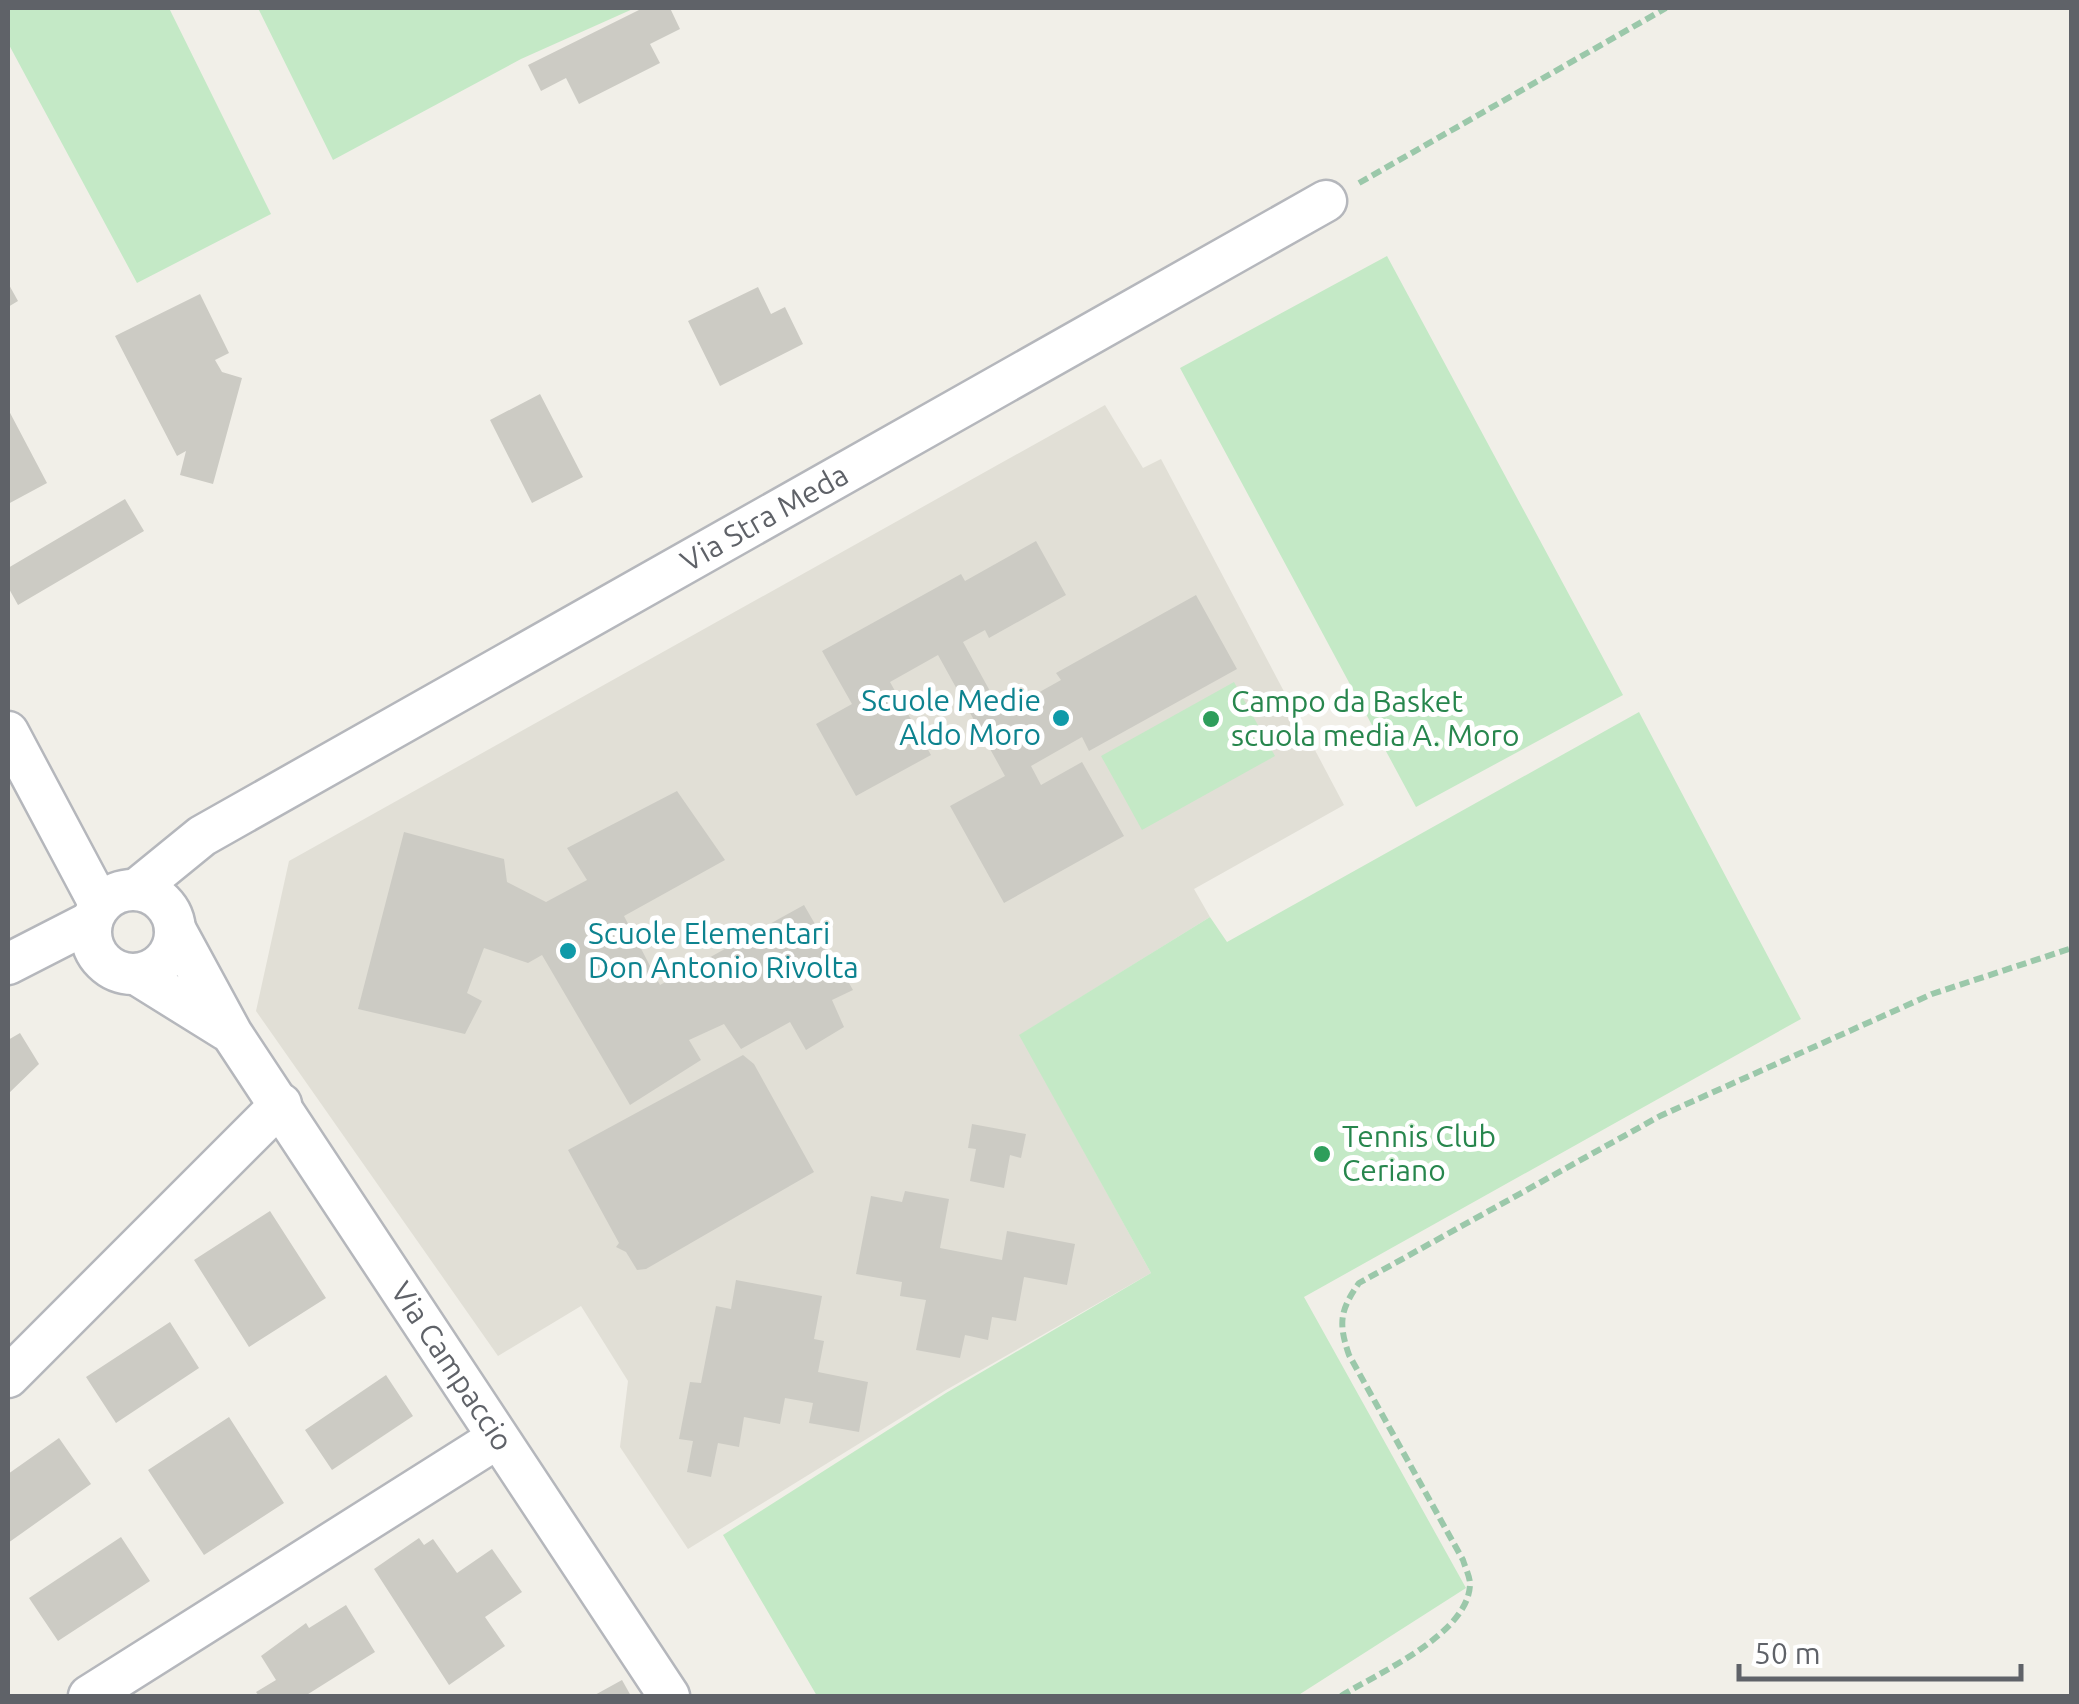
<svg xmlns="http://www.w3.org/2000/svg" width="2079" height="1704" font-family="Ubuntu,sans-serif">
<style>
.education{fill:#e1dfd6}
.green{fill:#c4e9c6}
.building{fill:#cccbc4}
.lines{fill:none;stroke-linecap:round;stroke-linejoin:round}
.minor-casing{stroke:#b5b7bc;stroke-width:45}
.path{stroke:#9bc8aa;stroke-width:6;stroke-dasharray:10 5;stroke-linecap:butt}
.minor{stroke:#fff;stroke-width:40}
.culture-dot{fill:#0f9aa8;stroke:#fff;stroke-width:4}
.leisure-dot{fill:#2e9e5b;stroke:#fff;stroke-width:4}
.labels{text-anchor:middle;stroke-width:10;stroke-linejoin:round;paint-order:stroke}
.street-label{font-size:30px;fill:#5f6268;stroke:#fff}
.culture-label{font-size:30px;fill:#0d838f;stroke:#fff;text-anchor:end}
.leisure-label{font-size:30px;fill:#27864d;stroke:#fff;text-anchor:start}
</style>
<rect width="100%" height="100%" fill="#f1efe8"/>
<path class="education" d="M1105,405L1143,468L1161,459L1344,805L1194,889L1210,917L1020,1035L1151,1273L946,1390L688,1549L620,1447L628,1381L581,1306L498,1356L256,1011L289,861Z"/>
<path class="green" d="M8,8H169L271,214L137,283L8,43Z
M258,8H635L521,59L333,160Z
M1387,256L1623,695L1416,807L1180,368Z
M1234,682L1275,756L1142,830L1101,756Z
M1639,712L1801,1019L1304,1297L1466,1588L1297,1696H817L723,1535L946,1393L1151,1273L1019,1035L1210,917L1227,942Z"/>
<path class="building" d="M643,8H670L680,29L650,44L660,63L579,104L566,78L541,91L528,65Z
M8,283L18,301L8,307Z
M758,287L771,314L785,307L803,344L720,386L688,321Z
M200,294L229,353L215,360L222,372L242,378L213,484L180,475L186,451L177,456L115,336Z
M540,394L583,477L532,503L490,420Z
M8,409L47,483L8,504Z
M125,499L144,531L18,605L8,587V568Z
M1036,541L1066,595L989,638L985,630L963,642L1002,713L1061,680L1056,673L1196,595L1237,669L1089,751L1082,737L1031,766L1041,785L1082,762L1124,836L1004,903L950,806L1005,776L938,655L890,682L931,755L856,796L816,724L852,704L822,651L961,574L965,581Z
M677,791L725,860L624,916L660,985L804,905L853,990L832,1000L844,1027L806,1050L790,1022L741,1049L724,1024L689,1040L701,1060L630,1105L542,955L528,963L484,948L467,993L482,1001L465,1034L358,1009L404,832L504,859L507,882L546,902L587,880L567,848Z
M20,1033L39,1064L8,1094V1040Z
M743,1055L754,1064L814,1172L646,1269L637,1270L626,1252L616,1247L619,1243L568,1150Z
M972,1124L1026,1134L1021,1158L1010,1155L1004,1188L970,1181L976,1149L968,1148Z
M905,1191L949,1199L940,1248L1002,1260L1007,1231L1075,1244L1067,1285L1024,1277L1016,1321L992,1317L988,1340L965,1335L960,1358L916,1350L926,1300L900,1296L902,1282L856,1274L871,1196L902,1202Z
M270,1211L326,1298L249,1347L194,1260Z
M736,1280L822,1296L814,1339L824,1341L818,1372L868,1382L859,1432L809,1423L813,1403L785,1398L780,1424L744,1417L739,1447L718,1443L711,1477L687,1472L693,1441L679,1439L690,1382L701,1383L716,1306L731,1309Z
M170,1322L199,1368L116,1423L86,1377Z
M386,1375L413,1416L332,1470L305,1430Z
M229,1417L284,1503L204,1555L148,1470Z
M59,1438L91,1484L8,1543V1474Z
M121,1537L150,1581L58,1641L29,1598Z
M419,1538L424,1545L433,1539L457,1573L492,1549L522,1592L485,1617L505,1646L449,1685L374,1569Z
M346,1605L375,1652L305,1696H259L256,1692L276,1680L261,1656L306,1623L309,1628Z
M622,1680L631,1696H593Z"/>
<g class="lines">
<g class="minor-casing">
<g id="minor">
<path d="M8,732L100,905"/>
<path id="s1" d="M137,889L202,836L1326,201"/>
<circle cx="133" cy="932" r="42"/>
<path id="s2" d="M175,929L232,1034L669,1696"/>
<path d="M8,964L92,921"/>
<path d="M136,974L226,1030"/>
<path d="M8,1377L281,1104"/>
<path d="M89,1696L496,1439"/>
</g>
</g>
<path class="path" d="M1359,183L1666,8
M1341,1696C1378,1673 1469,1634 1470,1584C1470,1577 1465,1567 1463,1560L1349,1355C1338,1323 1340,1310 1359,1283L1660,1116L1932,994L2072,948"/>
<use href="#minor" class="minor"/>
</g>
<g class="culture-dot">
<circle cx="1061" cy="718" r="10"/>
<circle cx="568" cy="951" r="10"/>
</g>
<g class="leisure-dot">
<circle cx="1211" cy="719" r="10"/>
<circle cx="1322" cy="1154" r="10"/>
</g>
<g class="labels">
<g class="street-label">
<text dy="10" stroke="none"><textPath href="#s1" startOffset="730">Via Stra Meda</textPath></text>
<text dy="10" stroke="none"><textPath href="#s2" startOffset="518">Via Campaccio</textPath></text>
</g>
<g class="culture-label">
<text x="1041" y="711">Scuole Medie<tspan x="1041" dy="34">Aldo Moro</tspan></text>
<text x="588" y="944" text-anchor="start">Scuole Elementari<tspan x="588" dy="34">Don Antonio Rivolta</tspan></text>
</g>
<g class="leisure-label">
<text x="1231" y="712">Campo da Basket<tspan x="1231" dy="34">scuola media A. Moro</tspan></text>
<text x="1342" y="1147">Tennis Club<tspan x="1342" dy="34">Ceriano</tspan></text>
</g>
</g>
<rect width="2079" height="1704" fill="none" stroke="#5f6268" stroke-width="20"/>
<path d="M1739 1664v15h282v-15" fill="none" stroke="#5f6268" stroke-width="5"/>
<text x="1754" y="1664" font-size="30" fill="#5f6268" stroke="#ffffff" stroke-width="8" paint-order="stroke">50 m</text>
</svg>
